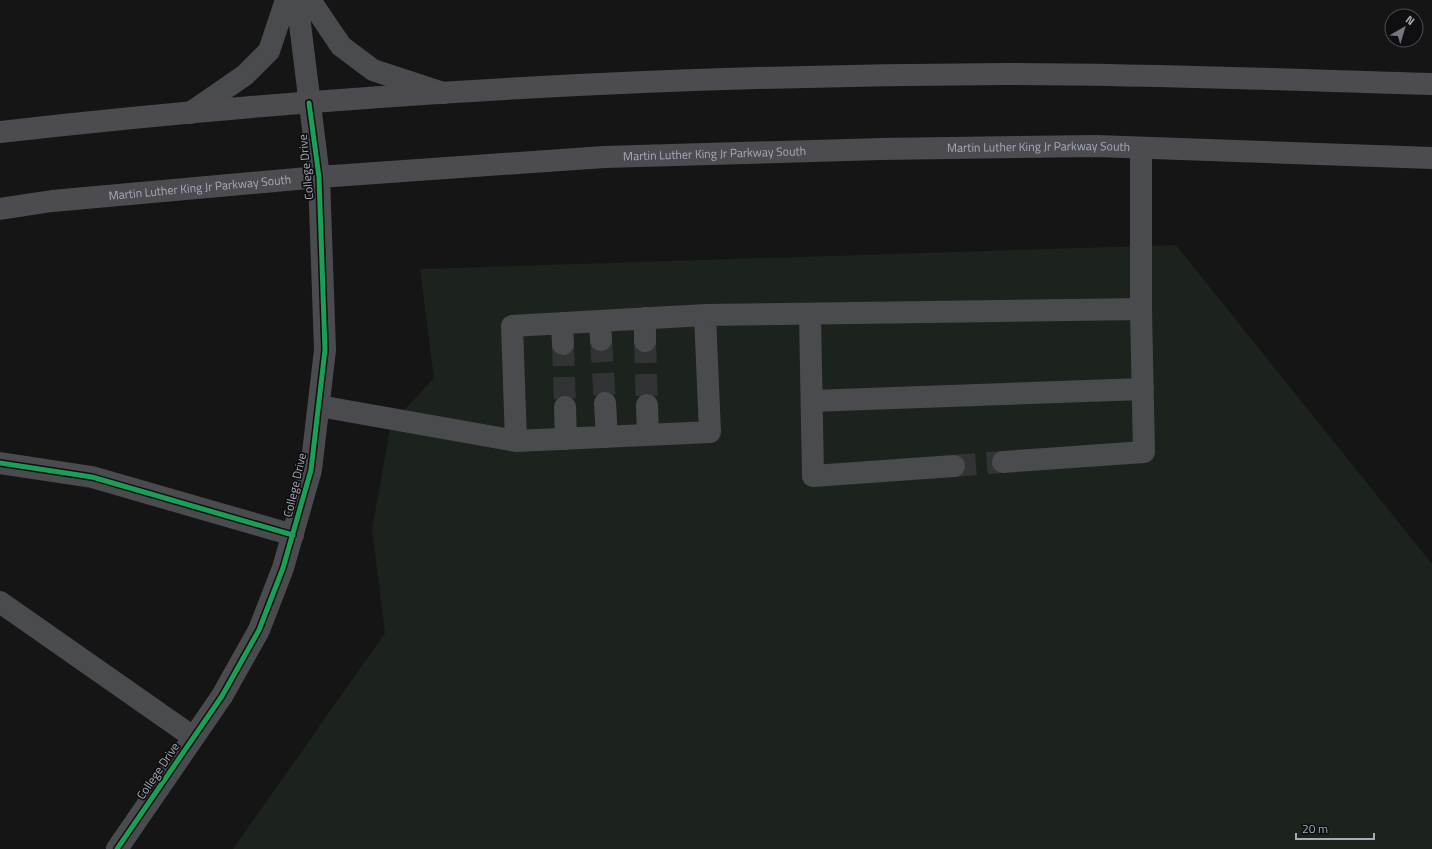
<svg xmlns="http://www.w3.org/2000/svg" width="1432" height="849" font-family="'Titillium Web',sans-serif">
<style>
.green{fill:#1b231c}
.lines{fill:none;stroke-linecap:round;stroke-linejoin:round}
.minor-tunnel{stroke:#323335;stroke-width:22;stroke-dasharray:22 11;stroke-linecap:butt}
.minor{stroke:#494b4e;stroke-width:22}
.highway{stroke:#4c4c50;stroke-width:22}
.cycleway-casing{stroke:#0f0f11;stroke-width:8}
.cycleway{stroke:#1a9f57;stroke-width:5}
.labels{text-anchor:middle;stroke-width:3.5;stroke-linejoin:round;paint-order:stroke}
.street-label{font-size:12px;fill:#a6abb7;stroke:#0f0f11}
</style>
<rect width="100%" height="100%" fill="#151515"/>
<path class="green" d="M1176,245L1432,564V849H233L385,633L372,529L391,424L434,378L420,269Z"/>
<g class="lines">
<path class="minor-tunnel" d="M601,340L605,403
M645,341L647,405
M563,344L565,407
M954,466L1003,462"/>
<path class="minor" d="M310,0L341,46L373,70L443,93
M190,113L245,75L269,51L286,0
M810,315L813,476L954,466
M645,318V341
M600,321L601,340
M562,323L563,344
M812,401L1143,389
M605,403L607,437
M647,405L648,435
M319,406L516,441L710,432L705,315L1141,309V148
M565,407L566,439
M516,441L512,326L705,315
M1003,462L1144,452L1141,309
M0,463L92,477L293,535
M0,602L193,737
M117,849L222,696L259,630L283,568L311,470L325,350L319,177L297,0"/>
<g class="highway">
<path d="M0,132C334,94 671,75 1007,74C1149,74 1290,80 1432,84"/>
<path id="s1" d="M0,209L52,201L319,177L604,157L881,149L1096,146L1432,158"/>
</g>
<g class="cycleway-casing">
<path id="cycleway" d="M0,463L92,477L293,535
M117,849L222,696L259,630L283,568L311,470L325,350L319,177L309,103"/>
</g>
<use href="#cycleway" class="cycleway"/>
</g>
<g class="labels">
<g class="street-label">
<text dy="4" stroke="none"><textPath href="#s1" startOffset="1041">Martin Luther King Jr Parkway South</textPath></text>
<text dy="4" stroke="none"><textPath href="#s1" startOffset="717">Martin Luther King Jr Parkway South</textPath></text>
<text transform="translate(306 167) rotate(-96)" y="4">College Drive</text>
<text dy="4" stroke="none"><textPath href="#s1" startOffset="201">Martin Luther King Jr Parkway South</textPath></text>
<text transform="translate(295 485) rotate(-77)" y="4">College Drive</text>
<text transform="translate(158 771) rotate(-56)" y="4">College Drive</text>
</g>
</g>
<g transform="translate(1404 28) rotate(38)"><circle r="19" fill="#0f0f11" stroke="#4b4d53"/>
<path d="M0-3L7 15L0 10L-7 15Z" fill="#73767e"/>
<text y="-6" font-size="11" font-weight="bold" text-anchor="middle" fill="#a6abb7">N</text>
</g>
<path d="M1296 833v6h78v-6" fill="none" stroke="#a6abb7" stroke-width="2"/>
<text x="1302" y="833" font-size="12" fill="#a6abb7" stroke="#0f0f11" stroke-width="3" paint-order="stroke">20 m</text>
</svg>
